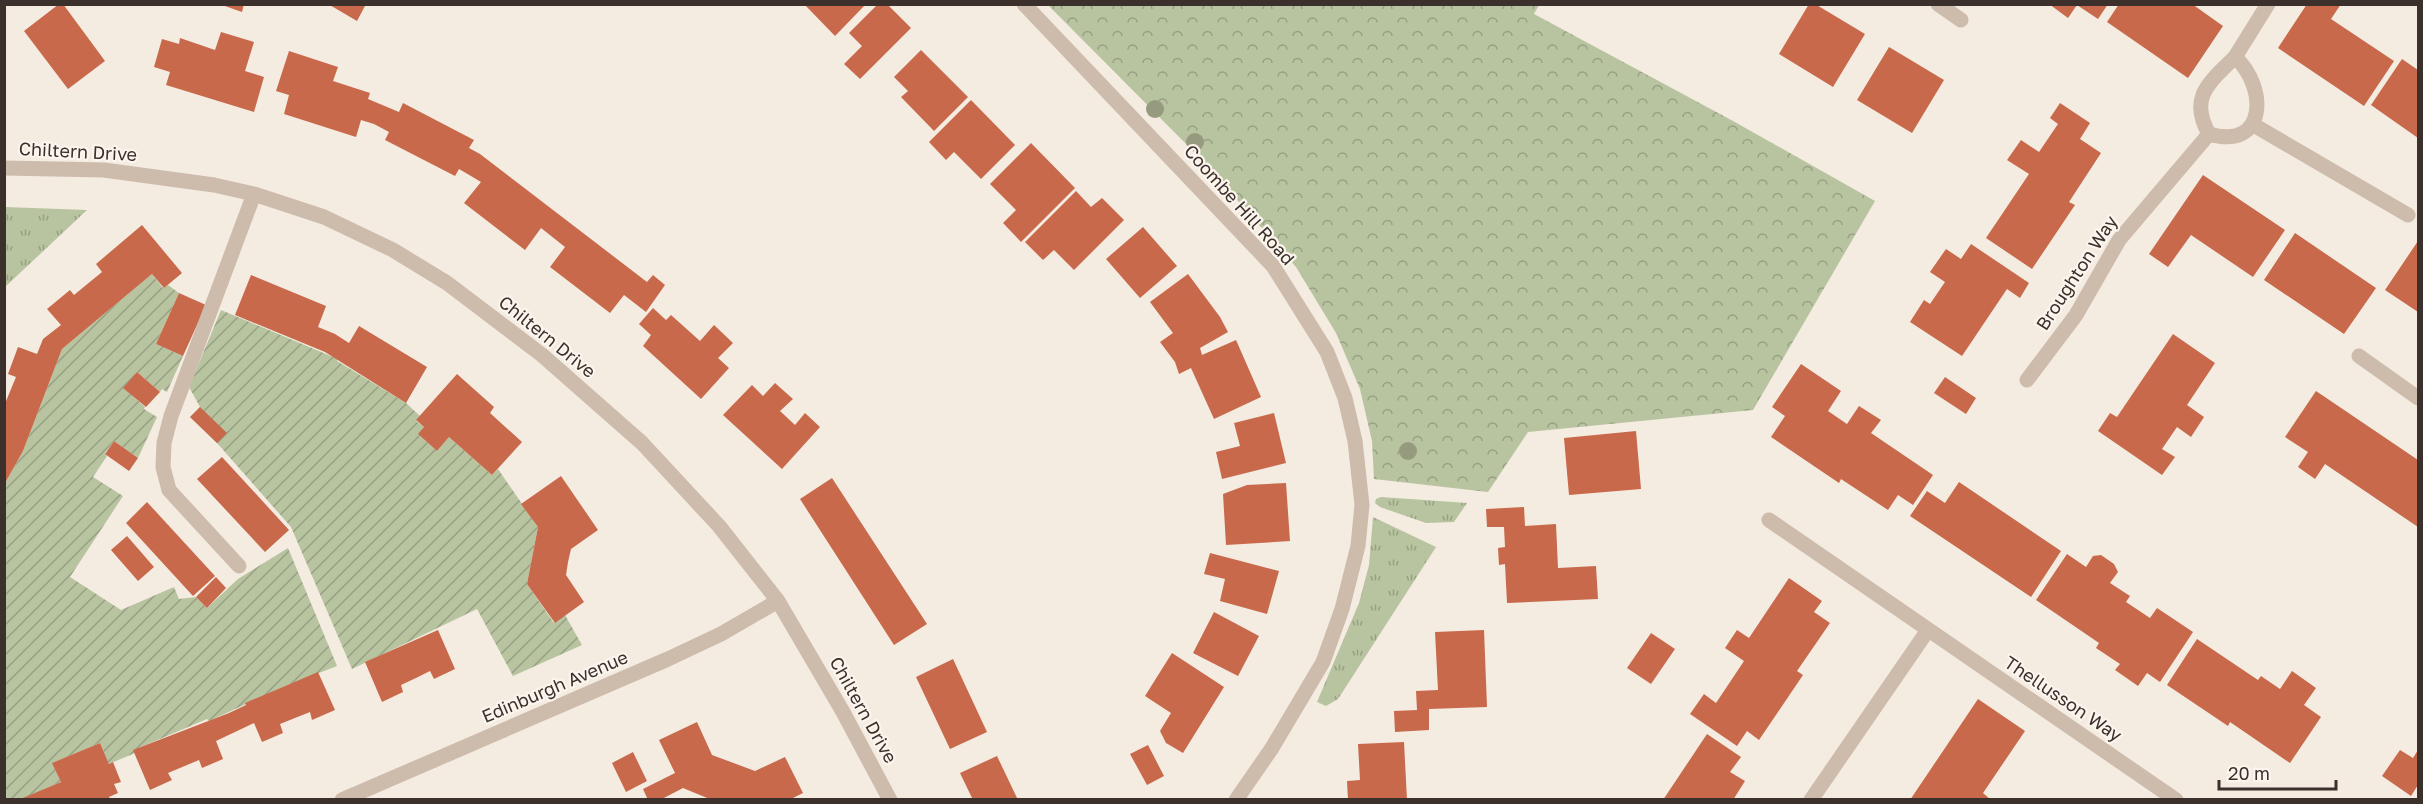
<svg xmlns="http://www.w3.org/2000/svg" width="2423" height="804" font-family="'Golos Text',sans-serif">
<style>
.grass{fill:url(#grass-tufts)}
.forest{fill:url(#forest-crowns)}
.garden{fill:url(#garden-furrows)}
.building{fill:#c8694b}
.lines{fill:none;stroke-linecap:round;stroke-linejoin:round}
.minor{stroke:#cdbbac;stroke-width:15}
.tree{fill:#969b7f}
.labels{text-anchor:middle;stroke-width:4.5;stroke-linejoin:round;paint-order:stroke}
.street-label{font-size:18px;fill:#3b302b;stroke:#fbf5ee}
</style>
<defs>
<pattern id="grass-tufts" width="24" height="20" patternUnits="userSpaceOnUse" patternTransform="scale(1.5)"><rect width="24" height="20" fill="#b8c4a0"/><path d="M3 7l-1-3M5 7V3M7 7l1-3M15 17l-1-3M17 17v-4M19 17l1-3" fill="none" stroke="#97a083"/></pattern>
<pattern id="forest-crowns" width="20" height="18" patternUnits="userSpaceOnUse" patternTransform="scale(1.5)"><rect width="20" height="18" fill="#b8c4a0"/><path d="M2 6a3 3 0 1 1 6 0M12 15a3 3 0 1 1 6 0" fill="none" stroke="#97a083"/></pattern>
<pattern id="garden-furrows" width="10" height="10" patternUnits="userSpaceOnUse" patternTransform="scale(1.5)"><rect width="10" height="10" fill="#b8c4a0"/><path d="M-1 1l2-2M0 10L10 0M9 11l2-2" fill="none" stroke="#97a083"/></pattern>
</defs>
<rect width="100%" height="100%" fill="#f4ebe1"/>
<path class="grass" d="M5,207L87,210L5,287Z
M1381,497L1467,503L1454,522L1426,523L1380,507L1375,503L1376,499Z
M1373,517L1436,547L1338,699L1326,706L1317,702L1359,603L1369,565Z"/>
<path class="forest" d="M1048,5H1539L1534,14L1733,121L1875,201L1753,410L1528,432L1488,492L1374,479L1372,441L1360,389L1336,333L1296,267L1202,160Z"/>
<path class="garden" d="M152,274L163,288L168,285L179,293L156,344L183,356L167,392L162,389L160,392L137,372L124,388L145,407L144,409L157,417L138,458L114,441L105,453L107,456L93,477L123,496L70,577L121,610L174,587L179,599L196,597L207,608L238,579L288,548L337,666L283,687L209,721L207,719L134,750L135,753L109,764L100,743L53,763L61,782L22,799H5L4,485L23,451L62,349Z
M221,310L338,359L337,361L406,403L420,416L416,421L424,427L419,435L437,451L449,437L492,475L498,469L538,527L527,584L554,623L565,615L582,645L513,676L477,609L352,669L291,527L217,443L190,417L200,407L189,387Z"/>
<path class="building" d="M59,4H63L105,61L68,89L24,31Z
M219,4H244L242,12Z
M328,4H366L357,21Z
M804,4H866L835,36Z
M878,4H887L911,28L860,79L844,64L862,46L849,33Z
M1809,4H1815L1865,34L1833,87L1779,54Z
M2049,4H2108L2098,19L2077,5L2068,18Z
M2119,4H2192L2223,26L2188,78L2107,22Z
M2307,4H2341L2331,19L2394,61L2364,106L2278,48Z
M221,32L254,42L245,71L264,77L254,112L166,85L170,72L154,67L162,39L179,44L180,38L215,50Z
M1889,47L1944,80L1912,133L1857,100Z
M921,50L968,97L934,131L901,97L908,91L894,77Z
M289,51L338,67L333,81L370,93L368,99L399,112L403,103L474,140L469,148L480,154L647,282L653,275L665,285L646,312L624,295L610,313L550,267L565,247L541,228L525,250L464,203L481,182L471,176L459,169L455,176L385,140L389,132L374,124L361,120L356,137L284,114L289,95L276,91Z
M2402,59L2418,70V138L2371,105Z
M971,100L1015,145L981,179L954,152L946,160L929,142Z
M2060,103L2090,123L2080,139L2101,153L2069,202L2075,205L2032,269L1986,238L2029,174L2007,160L2021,140L2039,152L2058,124L2050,118Z
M1031,143L1075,188L1021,242L1003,223L1016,210L990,184Z
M2203,175L2285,230L2253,277L2191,235L2168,267L2149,254Z
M1076,191L1091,207L1102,198L1124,220L1074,270L1054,250L1043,260L1025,242Z
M142,225L182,273L164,288L152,274L62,349L23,451L4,485V406L16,377L8,374L18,347L37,354L43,339L61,325L47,309L70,290L74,295L102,272L96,264Z
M1143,227L1177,266L1140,298L1106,259Z
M2295,233L2376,288L2344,334L2264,280Z
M2418,241V312L2385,290Z
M1971,244L2029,283L2020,298L2007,289L1962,356L1910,322L1924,300L1930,304L1945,282L1930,272L1946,249L1961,259Z
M1188,274L1220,317L1228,332L1200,348L1202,355L1236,340L1261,397L1214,419L1191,368L1179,374L1175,362L1160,342L1173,333L1150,302Z
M251,275L326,306L318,327L335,334L349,343L359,326L427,367L406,403L325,352L235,315Z
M179,293L206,305L183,356L156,344Z
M653,308L666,320L671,315L700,341L714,325L733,343L718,358L729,368L701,399L643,346L651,335L639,324Z
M2173,334L2215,363L2187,405L2204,417L2191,437L2177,427L2162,449L2175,457L2162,475L2098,431L2110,413L2117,417Z
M1801,364L1841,391L1828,411L1847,424L1859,406L1881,420L1871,433L1933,475L1913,505L1898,495L1888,510L1841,479L1839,483L1771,437L1785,416L1772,407Z
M137,372L160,392L146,407L123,388Z
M457,374L494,407L490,413L522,442L492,475L449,437L437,451L418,434L424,427L416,420Z
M1945,377L1976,398L1966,414L1934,393Z
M775,383L793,399L780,411L795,425L805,413L820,427L782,469L723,415L752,385L763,396Z
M2316,391L2418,460V527L2325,464L2315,479L2298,467L2308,452L2285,437Z
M200,407L227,433L217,443L190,417Z
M1274,413L1286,463L1222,479L1216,452L1240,446L1234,423Z
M1636,431L1641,489L1569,495L1564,438Z
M114,441L138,458L129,471L105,454Z
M222,457L289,530L265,552L197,479Z
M561,476L598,530L571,549L568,562L566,575L584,602L555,623L527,584L538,527L521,504Z
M832,478L927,624L894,645L800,499Z
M1959,482L2061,551L2031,597L1910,516L1927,491L1945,503Z
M1286,483L1290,541L1226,545L1223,494L1247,485Z
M147,502L215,576L193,596L126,523Z
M1524,507L1525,526L1556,524L1558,568L1596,566L1598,599L1507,603L1505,564L1499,565L1498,548L1505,547L1504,527H1487L1486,509Z
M127,536L154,567L138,581L111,550Z
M1210,553L1279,571L1267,614L1220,601L1225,579L1204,574Z
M2067,554L2086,567L2093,556L2101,555L2114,564L2118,572L2110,583L2130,596L2126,602L2150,618L2157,608L2193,632L2160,682L2147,673L2138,686L2115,670L2120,664L2096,648L2099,643L2036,600Z
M216,577L226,588L207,608L196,597Z
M1789,578L1822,601L1814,612L1830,623L1797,671L1803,675L1759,740L1747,731L1737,746L1690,714L1704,694L1716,703L1744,661L1725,648L1737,630L1749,638Z
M1214,612L1259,636L1238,676L1193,653Z
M438,630L455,669L434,679L430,671L416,678L401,685L403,692L382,702L365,662Z
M1484,630L1487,707L1429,709V730L1395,732L1394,711L1417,710L1416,691L1438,690L1435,632Z
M1651,633L1675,649L1651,684L1627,668Z
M2197,639L2258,680L2261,676L2280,689L2292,671L2316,688L2304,705L2321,717L2290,763L2230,722L2228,726L2167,685Z
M1172,653L1224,687L1183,753L1166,743L1160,731L1171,713L1145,696Z
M953,659L987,732L950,749L916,677Z
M318,672L335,710L312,720L310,712L280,724L283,733L262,742L254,723L216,741L223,759L202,768L199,760L168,773L172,780L150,790L133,750L229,713L246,705L245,703Z
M1978,699L2025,731L1983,793L1991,800H1910Z
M697,722L712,755L755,771L785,757L803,793L789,800H712L683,788L660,800H648L643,789L675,773L659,740Z
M1707,734L1741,757L1730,772L1745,781L1733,800H1663Z
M1404,742L1407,800H1348L1347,781L1360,780L1358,744Z
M100,743L109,764L113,762L121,782L114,784L118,793L109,797L110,800H18L61,782L52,763Z
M1148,745L1164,776L1147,785L1130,754Z
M2400,750L2413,758L2418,750V785L2411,796L2382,776Z
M633,752L647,781L626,792L612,763Z
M997,756L1018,800H973L960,773Z"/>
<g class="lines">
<path class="minor" d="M1024,4L1273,266L1327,352L1345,398L1355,441L1362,505L1358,546L1342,609L1323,662L1272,748L1236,800
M1938,4L1961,20
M2252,124L2408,215
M2209,134C2188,97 2210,82 2235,57
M4,168L104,170L214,185L254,194L324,217L393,250L447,283L542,355L642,443L719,526L778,601L843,712L890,800
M2359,356L2418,398
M2027,380L2076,315L2119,240L2209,134C2267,151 2268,87 2235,57L2268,4
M1769,520L2176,800
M239,566L169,490L163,467L164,443L171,416L254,194
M342,800L668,659L721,634L778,601
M1811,800L1928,630"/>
</g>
<g class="tree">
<circle cx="1155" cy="109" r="9"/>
<circle cx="1195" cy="142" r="9"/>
<circle cx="1408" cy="451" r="9"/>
</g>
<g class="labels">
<g class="street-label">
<text transform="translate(78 152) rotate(3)" y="6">Chiltern Drive</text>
<text transform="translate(1239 205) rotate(48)" y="6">Coombe Hill Road</text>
<text transform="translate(2077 273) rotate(-57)" y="6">Broughton Way</text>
<text transform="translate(547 337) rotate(39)" y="6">Chiltern Drive</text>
<text transform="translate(555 687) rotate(-23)" y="6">Edinburgh Avenue</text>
<text transform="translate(2063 699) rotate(34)" y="6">Thellusson Way</text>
<text transform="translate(863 710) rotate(61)" y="6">Chiltern Drive</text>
</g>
</g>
<rect width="2423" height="804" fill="none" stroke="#3b302b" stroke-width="12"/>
<path d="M2219 780v9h117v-9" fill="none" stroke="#3b302b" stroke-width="3"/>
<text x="2228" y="780" font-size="18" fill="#3b302b" stroke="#fbf5ee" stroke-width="4.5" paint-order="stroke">20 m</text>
</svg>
